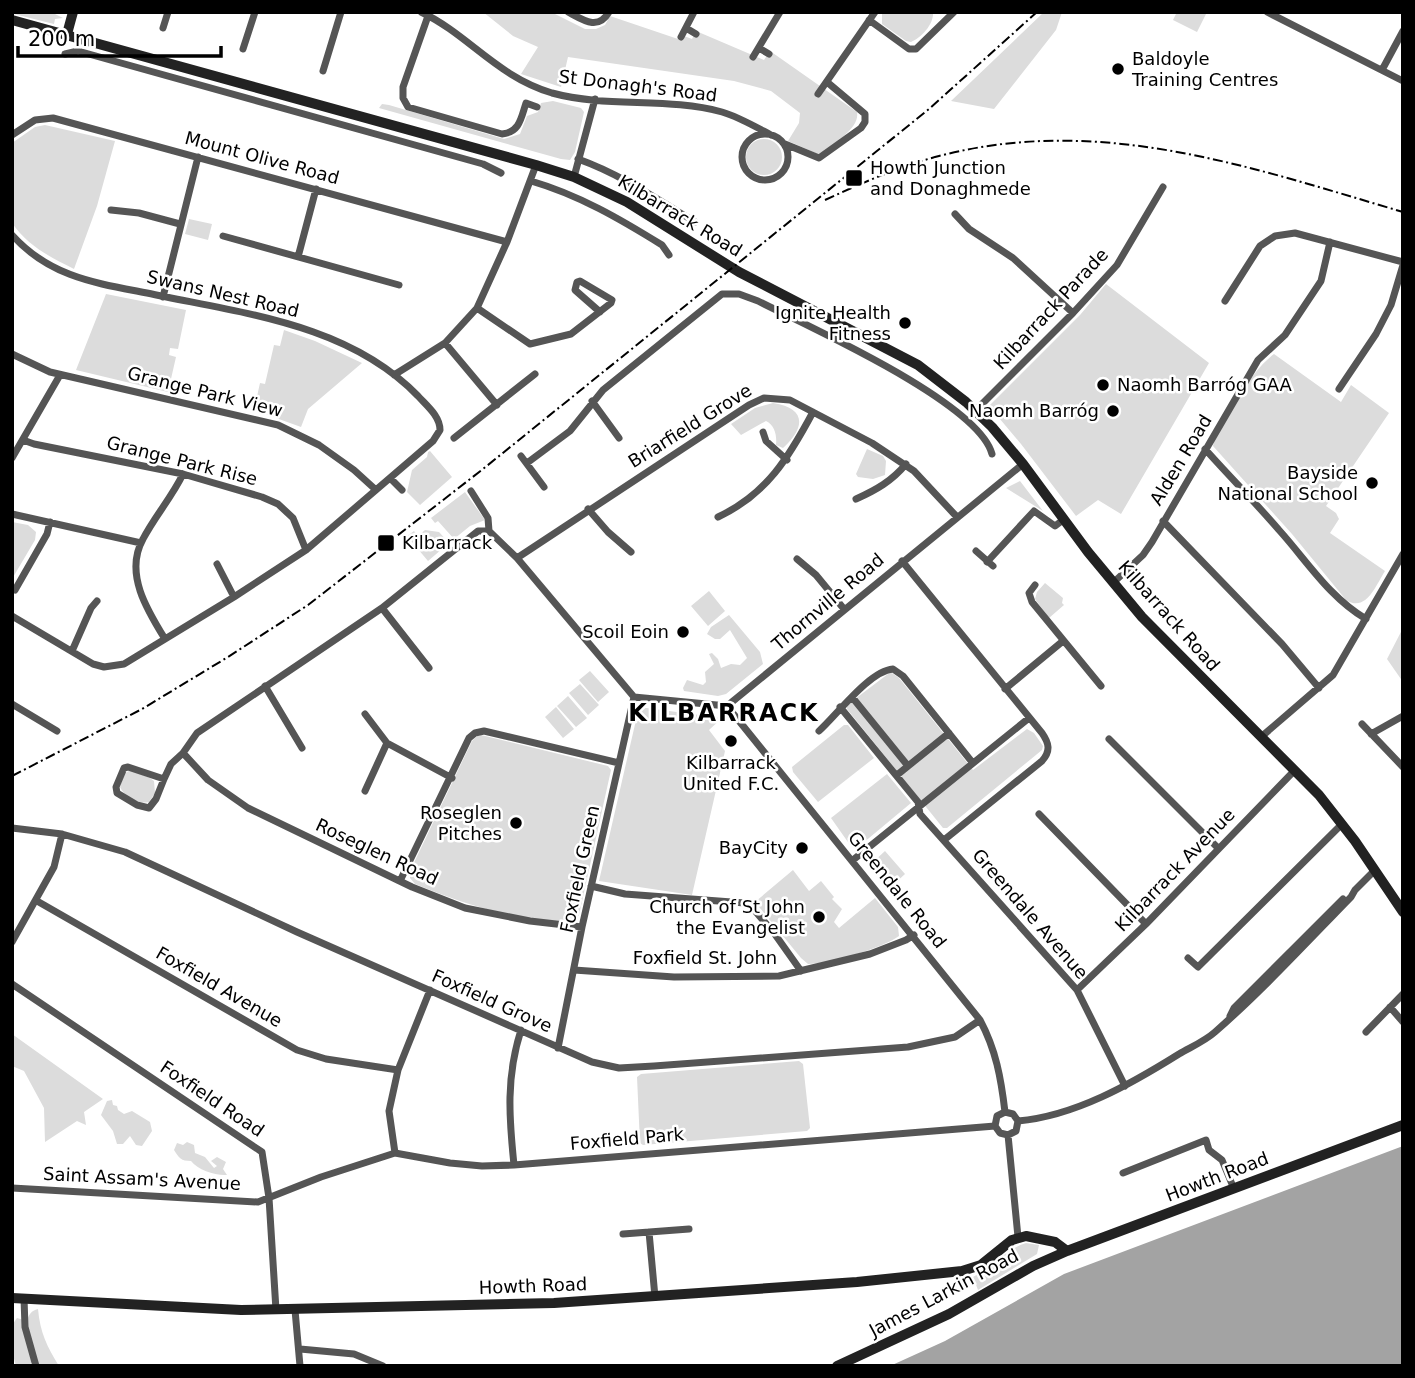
<svg xmlns="http://www.w3.org/2000/svg" width="1415" height="1378" font-family="'DejaVu Sans',sans-serif">
<style>
.green{fill:#dcdcdc}
.water{fill:#a3a3a3}
.lines{fill:none;stroke-linecap:round;stroke-linejoin:round}
.street{stroke:#555;stroke-width:7}
.secondary{stroke:#222;stroke-width:10}
.rail{stroke:#000;stroke-width:2;stroke-dasharray:10 3.5 2 3.5;stroke-linecap:butt}
.poi-dot{fill:#000;stroke:#fff;stroke-width:2.5}
.labels{text-anchor:middle;stroke-width:5;stroke-linejoin:round;paint-order:stroke}
.poi-label{font-size:18px;fill:#000;stroke:#fff;text-anchor:end}
.street-label{font-size:18px;fill:#000;stroke:#fff}
.district-label{font-size:24px;font-weight:bold;letter-spacing:2px;fill:#000;stroke:#fff}
</style>
<rect width="100%" height="100%" fill="#fff"/>
<path class="green" d="M15,12H51L63,18L55,19L54,24L14,14Z
M483,12H551L585,29H596L605,25L610,16L678,39L684,36L692,39L696,31L764,60L770,51L857,112C860,128 835,142 824,152L818,154L788,141L799,123L800,113L771,91L734,81L568,57L561,87L521,74L538,47L513,36Z
M882,12H933C934,24 922,37 911,42L906,41L882,24Z
M1044,12H1062L1056,30L994,109L951,101Z
M1177,12H1207L1197,32L1173,20Z
M553,101L581,108L584,112L575,152L570,160L561,159L379,108L382,104L389,105L504,139L520,134L527,116L538,112L541,103Z
M45,125L115,141L97,206L74,269C50,257 28,246 12,223V143L35,127Z
M746 157a18 18 0 1 1 36 0a18 18 0 1 1-36 0Z
M189,219L212,224L208,240L185,234Z
M1106,284L1209,363L1121,514L1098,500L1076,516L1021,444L989,406L1080,315Z
M106,294L186,310L178,349L170,348L169,355L176,357L168,392L76,370Z
M284,330L315,341L362,363L308,409L301,427L254,410L260,383L265,384L274,345L280,346Z
M1274,354L1341,402L1351,385L1389,413L1326,506L1336,513L1339,519L1330,533L1385,571C1376,585 1366,613 1346,600L1292,534L1213,446L1214,441C1232,412 1247,375 1274,354Z
M773,403C806,408 806,427 783,448L776,445C777,436 775,425 766,421L741,435L731,424L755,408Z
M867,449L883,456L886,461L885,475L873,479L858,477L856,474Z
M430,451L452,477L420,505L407,492L412,470L427,457L428,452Z
M1020,481L1043,511L1006,488Z
M465,492L485,520L470,526L454,539L438,521L435,523L431,518Z
M12,522L28,525L36,532L35,540L12,579Z
M425,530L439,532L449,543L428,561L407,536L414,531L418,536Z
M1045,583L1063,598L1062,603L1064,605L1049,618L1035,599L1037,592Z
M709,591L725,611L708,626L691,606Z
M729,615L760,652L763,664L726,694L718,696L684,691L683,688L687,680L703,685L706,682L705,672L714,664L709,654L712,653L718,659L721,668L731,664L740,665L747,658L730,630L720,639H715L707,634L711,627Z
M1403,628V682L1387,659Z
M590,671L609,692L598,702L579,680Z
M892,673L899,678L973,770L1027,729L1034,733L1043,746L1042,750L947,828H943L847,709V705L888,674Z
M580,684L599,705L588,715L569,693Z
M568,696L587,718L576,727L557,706Z
M556,707L574,729L563,738L545,717Z
M639,707L722,718L709,730L725,751L692,895L599,881Z
M844,725H848L874,758L818,802L793,772L792,767Z
M481,735L608,766L611,770L579,915L574,921C520,923 464,904 415,884L410,878V871L472,741L477,736Z
M130,770L150,778L154,781L155,793L149,802C139,805 124,796 120,787L124,774Z
M887,774L911,803L863,843L850,845L831,818Z
M885,851L905,874L892,886L872,863Z
M793,870L809,891L821,881L834,897L832,899L842,909L834,922L839,928L875,898L898,927L899,936C883,948 828,964 808,964L801,958L755,902Z
M12,1034L103,1099L84,1112L86,1125L77,1121L45,1142L44,1108L24,1071L12,1066Z
M799,1061L803,1064L810,1128L807,1131L643,1145L640,1143L637,1077L641,1074Z
M112,1100L113,1105L117,1106L118,1110L124,1114L132,1111L150,1122L152,1131L142,1146L136,1145L130,1136L123,1144H117L113,1131L101,1115L107,1101Z
M187,1142L194,1145L195,1153L205,1157L214,1168L217,1166L211,1161L217,1157L226,1162L223,1169L227,1175C216,1176 198,1170 191,1161C181,1161 179,1158 174,1150L177,1143L183,1145Z
M1026,1243L1039,1245L1037,1254L978,1290L973,1277C992,1267 1006,1249 1026,1243Z
M38,1309C40,1332 47,1347 59,1366H37L31,1363L28,1366H16C12,1352 7,1329 17,1318L27,1321C29,1314 31,1311 38,1309Z"/>
<path class="water" d="M1403,1146V1366H890L945,1341L1064,1274Z"/>
<g class="lines">
<path class="street" d="M421,12C469,35 496,76 552,93C607,108 668,97 722,112C739,117 756,127 771,135
M568,12C583,20 598,31 609,12
M1267,12L1403,81
M428,16L403,87V98L408,107L502,134C520,132 521,118 526,103L537,107
M869,20L909,49H916L954,12
M163,28L168,12
M686,28L696,34
M681,37L694,12
M759,48L769,54
M243,49L255,12
M65,54L78,51L483,164L501,173
M753,57L780,12
M1382,70L1403,31
M323,71L341,12
M818,94L875,12
M742 157a23 23 0 1 1 46 0a23 23 0 1 1-46 0Z
M12,135L35,120L53,118L507,242
M785,144L819,158L861,128L865,122V114L827,82
M578,159C620,174 657,199 695,222
M574,177L595,99
M531,181C579,195 620,219 662,245L669,255
M111,210L139,213L180,224
M955,214L969,229L1013,258L1073,313
M12,235C50,277 95,283 147,293C240,313 348,323 418,396C427,406 440,416 440,430L433,441L306,550L234,597L124,664L104,667L93,664L12,616
M223,236L399,285
M298,257L316,189
M163,297L198,157
M1225,301L1260,246L1275,236L1295,233L1403,262
M477,308L530,344L571,334L611,303L612,300L580,281L577,282L575,290L600,312
M445,343L497,405
M12,354L50,372L278,425L319,445L354,470L376,490
M394,375L445,343L477,308L507,242L536,165
M1339,389L1376,334L1391,305L1403,265
M592,401L619,438
M975,411L1073,313L1117,265L1163,187
M763,432L766,441L787,460
M454,438L535,374
M23,440L34,444L183,474L262,497L278,504L293,518L306,550
M1205,449C1229,476 1255,502 1279,530C1307,561 1329,597 1366,619
M521,456L544,487
M12,458L60,375
M527,463L570,431L603,390L722,294H739L758,301C809,327 978,402 992,454
M390,478L402,490
M471,491L488,518L489,531
M856,499C876,490 892,481 906,464
M588,509L608,532L631,552
M12,514L141,543
M718,517C767,494 789,457 813,412
M1163,521L1282,644L1319,688
M489,531L517,558L634,697
M976,551L993,566
M517,558L749,405L764,398L790,400L872,443L914,471L957,517
M797,559L816,575L844,609
M902,561L1042,733C1049,743 1051,751 1042,761L944,840
M987,562L1034,511L1055,526L1063,520
M217,564L234,597
M1114,582L1143,555L1152,542L1258,360L1285,335L1321,281L1330,242
M1035,585L1029,593L1032,602L1101,686
M15,590L47,534L50,522
M382,608L429,668
M165,639C147,610 124,573 143,539C155,516 172,497 183,474
M72,651L91,608L97,601
M265,686L302,748
M1005,689L1063,641
M634,697L727,706L1023,464
M852,697L908,766
M12,704L57,731
M727,706L980,1020C996,1050 1001,1078 1005,1112
M840,707L918,802L920,814L1077,990L1125,1086
M365,714L387,743
M1362,724L1403,767
M819,731C837,715 869,671 893,669L903,676L972,762
M1371,734L1403,716
M1261,737L1333,675L1403,554
M1109,739L1218,848
M183,753L208,780L248,808L412,887L465,908L530,921L582,927
M897,775L949,733
M164,779L156,799L149,808L137,805L117,793L116,787L124,768L128,767L164,779L171,764L183,753L197,733L382,608L478,531H489
M365,791L387,743L452,778
M1039,814L1146,924
M12,828L62,834L125,852L297,932L592,1062L619,1068L654,1066L908,1047L955,1037L980,1020
M853,860L1029,718
M400,881L469,738L475,733L484,731L619,763
M591,886L625,894L745,903L750,905L774,933L801,971
M37,901L297,1050L326,1059L398,1070
M12,942L54,867L62,834
M1188,958L1198,967L1342,824
M574,970L674,977L779,976L870,954L906,940L914,935
M12,984L262,1152L269,1198L276,1310
M1077,990L1146,924L1295,770
M1390,1007L1403,1022
M1230,1016L1234,1008L1343,899
M1366,1032L1403,994
M558,1048L582,927L634,697
M1005,1112L1013,1114L1018,1121L1016,1131L1008,1135
M1005,1112L997,1116L995,1126L1000,1133L1008,1135
M1018,1121C1075,1116 1131,1084 1179,1054C1191,1047 1205,1041 1215,1032C1263,990 1307,942 1351,897L1355,890L1374,871
M1008,1135L1018,1237
M395,1153L389,1111L398,1070L430,990
M514,1165C509,1117 506,1077 521,1030
M1123,1173L1206,1140L1209,1150L1222,1160L1234,1189
M12,1188L258,1202L321,1177L395,1153L450,1163L482,1166L514,1165L995,1126
M649,1232L655,1297
M623,1234L689,1229
M24,1298L25,1327L36,1366
M295,1310L300,1366
M300,1349L354,1354L383,1366"/>
<path class="secondary" d="M12,20L536,165L574,177L627,202L739,272L918,365L966,402L992,427L1023,464L1088,552L1142,617L1319,795L1355,841L1403,912
M67,34L73,12
M12,1298L241,1310L554,1303L857,1282L962,1271L981,1265L1012,1240L1026,1236L1055,1242L1067,1251
M837,1366L949,1314L1033,1266L1067,1251L1403,1125"/>
<path class="rail" d="M825,200C862,183 900,166 939,156C1100,114 1250,167 1403,212
M12,776L142,709L228,657L308,605L483,469L929,109L1037,12"/>
</g>
<g class="poi-dot">
<circle cx="1118" cy="69" r="7"/>
<rect x="845" y="169" width="18" height="18" rx="3.5"/>
<circle cx="905" cy="323" r="7"/>
<circle cx="1103" cy="385" r="7"/>
<circle cx="1113" cy="411" r="7"/>
<circle cx="1372" cy="483" r="7"/>
<rect x="377" y="534" width="18" height="18" rx="3.5"/>
<circle cx="683" cy="632" r="7"/>
<circle cx="731" cy="741" r="7"/>
<circle cx="516" cy="823" r="7"/>
<circle cx="802" cy="848" r="7"/>
<circle cx="819" cy="917" r="7"/>
</g>
<g class="labels">
<g class="poi-label">
<text x="1132" y="65" text-anchor="start">Baldoyle<tspan x="1132" dy="21">Training Centres</tspan></text>
<text x="870" y="174" text-anchor="start">Howth Junction<tspan x="870" dy="21">and Donaghmede</tspan></text>
<text x="891" y="319">Ignite Health<tspan x="891" dy="21">Fitness</tspan></text>
<text x="1117" y="391" text-anchor="start">Naomh Barróg GAA</text>
<text x="1099" y="417">Naomh Barróg</text>
<text x="1358" y="479">Bayside<tspan x="1358" dy="21">National School</tspan></text>
<text x="402" y="549" text-anchor="start">Kilbarrack</text>
<text x="669" y="638">Scoil Eoin</text>
<text x="731" y="769" text-anchor="middle">Kilbarrack<tspan x="731" dy="21">United F.C.</tspan></text>
<text x="502" y="819">Roseglen<tspan x="502" dy="21">Pitches</tspan></text>
<text x="788" y="854">BayCity</text>
<text x="805" y="913">Church of St John<tspan x="805" dy="21">the Evangelist</tspan></text>
</g>
<g class="street-label">
<text transform="translate(638 86) rotate(7)" y="6">St Donagh's Road</text>
<text transform="translate(262 158) rotate(15)" y="6">Mount Olive Road</text>
<text transform="translate(680 216) rotate(31)" y="6">Kilbarrack Road</text>
<text transform="translate(223 294) rotate(13)" y="6">Swans Nest Road</text>
<text transform="translate(1051 309) rotate(-47)" y="6">Kilbarrack Parade</text>
<text transform="translate(205 392) rotate(14)" y="6">Grange Park View</text>
<text transform="translate(690 426) rotate(-32)" y="6">Briarfield Grove</text>
<text transform="translate(1181 460) rotate(-59)" y="6">Alden Road</text>
<text transform="translate(182 461) rotate(14)" y="6">Grange Park Rise</text>
<text transform="translate(828 602) rotate(-40)" y="6">Thornville Road</text>
<text transform="translate(1169 616) rotate(48)" y="6">Kilbarrack Road</text>
<text transform="translate(377 852) rotate(25)" y="6">Roseglen Road</text>
<text transform="translate(580 869) rotate(-78)" y="6">Foxfield Green</text>
<text transform="translate(1175 870) rotate(-46)" y="6">Kilbarrack Avenue</text>
<text transform="translate(897 890) rotate(51)" y="6">Greendale Road</text>
<text transform="translate(1030 914) rotate(49)" y="6">Greendale Avenue</text>
<text x="705" y="964">Foxfield St. John</text>
<text transform="translate(219 987) rotate(30)" y="6">Foxfield Avenue</text>
<text transform="translate(492 1001) rotate(24)" y="6">Foxfield Grove</text>
<text transform="translate(212 1099) rotate(34)" y="6">Foxfield Road</text>
<text transform="translate(627 1139) rotate(-5)" y="6">Foxfield Park</text>
<text transform="translate(1217 1177) rotate(-21)" y="6">Howth Road</text>
<text transform="translate(142 1179) rotate(3)" y="6">Saint Assam's Avenue</text>
<text transform="translate(533 1286) rotate(-2)" y="6">Howth Road</text>
<text transform="translate(944 1293) rotate(-28)" y="6">James Larkin Road</text>
</g>
<g class="district-label">
<text x="724" y="721">KILBARRACK</text>
</g>
</g>
<rect width="1415" height="1378" fill="none" stroke="#000000" stroke-width="28"/>
<path d="M18 46v10h203v-10" fill="none" stroke="#000000" stroke-width="3.5"/>
<text x="28" y="46" font-size="21" fill="#000000" stroke="#ffffff" stroke-width="5" paint-order="stroke">200 m</text>
</svg>
